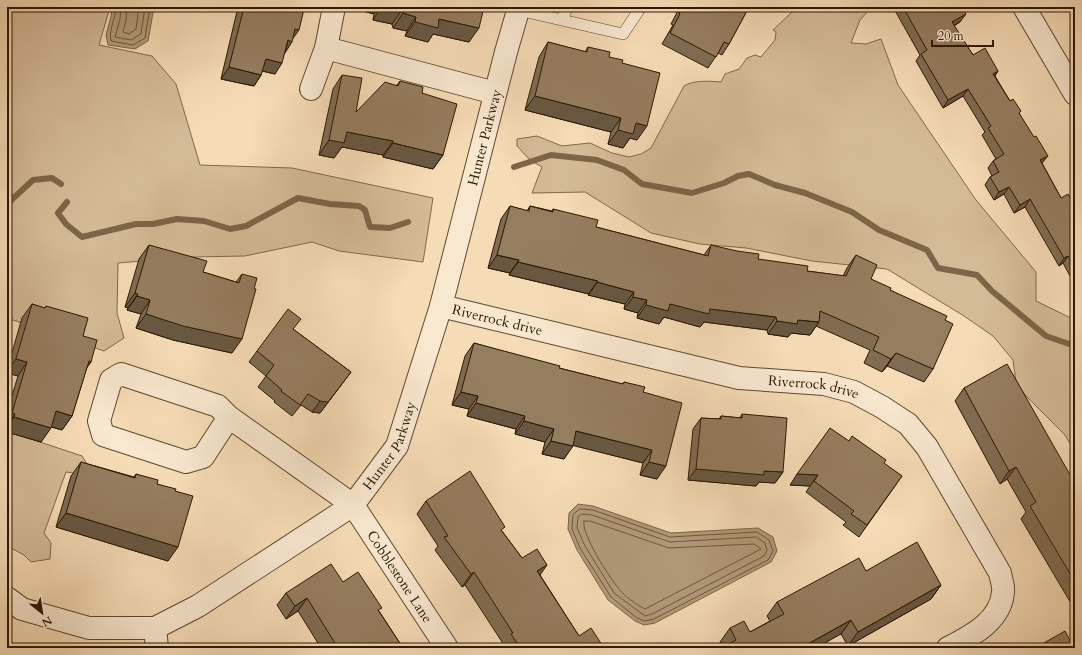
<svg xmlns="http://www.w3.org/2000/svg" width="1082" height="655" font-family="Cardo,serif">
<style>
.green{fill:#d4bb97;stroke:#80694c}
.water{fill:#b19978;stroke:#7c6548}
.lines{fill:none;stroke-linecap:round;stroke-linejoin:round}
.shore{stroke:#6e583c;stroke-width:1}
.stream{stroke:#7c6548;stroke-width:6}
.service-casing{stroke:#5e482e;stroke-width:12}
.minor-casing{stroke:#5e482e;stroke-width:24}
.service{stroke:#f9e8d0;stroke-width:11}
.minor{stroke:#f9e8d0;stroke-width:22}
.wall{fill:#806c52;stroke:#2c1700}
.shaded-wall{fill:#685842;stroke:#2c1700}
.building{fill:#957d5f;stroke:#2c1700}
.labels{text-anchor:middle;stroke-width:3;stroke-linejoin:round;paint-order:stroke}
.street-label{font-size:14px;fill:#2c1700;stroke:#f9e8d0}
</style>
<rect width="100%" height="100%" fill="#f6dcb6"/>
<filter id="stains"><feTurbulence type="fractalNoise" baseFrequency=".005" numOctaves="4"/><feColorMatrix values="0 0 0 0 .2 0 0 0 0 .09 0 0 0 0 .02 0 0 0 .5 -.17"/></filter>
<radialGradient id="worn" r=".72"><stop offset=".6" stop-color="#630" stop-opacity="0"/><stop offset="1" stop-color="#630" stop-opacity=".3"/></radialGradient>
<path class="green" d="M7,7H110L99,45L152,56L176,84L200,165L292,168L433,198L423,262L339,251L312,242L245,256L193,257L118,263L117,313L124,338L104,351L7,318Z
M803,7H868L869,10L860,20L851,43L866,44L881,39L898,85L976,200L1036,272V301L1075,320V452L1065,435L1026,396L1016,382L1013,360L993,336L964,316L887,269L812,261L746,248L700,244L651,233L585,192L532,193L542,167L530,160L517,146V139L537,136L562,146L590,143L612,153L629,157L641,154L651,148L684,86C693,80 710,81 721,82L725,74L739,69L747,58L755,55L761,57L775,40L776,32L773,30L792,12Z
M7,431L82,456L89,467L81,474L66,472L44,533L51,543L50,559L31,562L24,555L7,546Z"/>
<path class="water" d="M112,7H154L148,41L135,49L108,45L106,35L111,17Z
M578,504L593,506L671,533L758,528L773,537L777,551L771,562L655,623L644,625L635,621L608,600L577,550L568,529L569,513Z"/>
<g class="lines">
<path class="shore" d="M116,7C116,18 108,31 111,41L133,45L145,38L150,7
M121,7L120,19L115,37L131,40L141,34L145,7
M127,7L126,20L123,32L129,34L136,29L139,7
M580,509L593,510L670,537L757,532L769,540L773,551L768,560L654,619L644,621L637,618L611,597L580,548L572,529L573,515Z
M582,514L592,515L670,542L756,537L765,543L767,550L764,556L652,614L645,616L614,593L585,546L577,528L578,517Z
M584,521H590L669,548L754,544L761,549L645,609C637,605 624,596 619,589C609,577 581,534 584,521Z"/>
<path class="stream" d="M514,167L551,155L597,160L624,170L642,184L692,193L724,183L738,176L749,174L775,185L805,193L852,212L879,230L927,250L938,268L977,275L992,291L1046,336L1075,346
M67,202L58,213L66,224L82,237L136,224H153L177,219L204,221L230,229L246,226L298,198L330,204L359,206L365,210L370,227L390,228L408,222
M7,204L33,180L52,178L61,184"/>
<g class="service-casing">
<path id="service" d="M518,10L623,34L641,7
M561,20L568,7"/>
</g>
<g class="minor-casing">
<g id="minor">
<path d="M1024,7L1075,94"/>
<path d="M326,48L334,7"/>
<path d="M311,89L326,48L495,93"/>
<path id="s1" d="M441,306L739,378L824,384L854,392L882,407L908,424L927,447L1000,573C1001,579 1004,586 1003,592C1001,621 971,636 948,648"/>
<path id="s2" d="M229,417L203,457L186,462L103,435L99,421L111,380L121,374L218,406L229,417L353,505L447,648"/>
<path id="s3" d="M7,598L22,609L89,628H155L198,606L353,505L397,446L441,306L506,52L519,7"/>
<path d="M155,628L157,648"/>
</g>
</g>
<use href="#service" class="service"/>
<use href="#minor" class="minor"/>
</g>
<path class="wall" d="M238,7H297L293,38L285,52L275,74L262,71L261,75L254,86L221,79Z
M356,7H484L469,42L433,34L428,42L405,36L407,31L393,28L392,24L373,20L374,14L356,9Z
M680,7H749L729,44L722,55L718,53L708,68L662,44L673,25L671,24Z
M893,7H961L960,22L954,26L973,55L998,71L995,76L1010,101L1021,111L1019,113L1042,163L1061,198L1075,206V285L1063,263L1059,266L1025,207L1014,213L1004,194L994,200L985,185L990,177L992,176L988,168L993,161L996,159L982,135L985,132L963,96L943,108L916,61L920,55Z
M548,42L585,52L588,47L622,63L637,140L630,138L623,148L608,144L611,132L525,110L539,57Z
M342,75L356,112L397,85L400,81L422,93L443,155L433,169L383,157V155L342,147L334,158L319,155L333,89Z
M510,206L527,211L530,206L552,211L553,209L596,227L704,255L711,245L758,259L807,271L843,276L847,268L856,255L871,279L890,290L945,320L933,369L924,382L887,366L882,372L864,363L870,350L816,326L810,335L791,333L788,337L768,334L767,330L704,322L700,327L664,317L659,324L637,318L638,313L624,309L625,304L588,295L589,294L509,275L510,273L488,268L501,219Z
M149,245L203,272L236,282L242,274L232,353L173,340L136,328L141,314L127,310L128,308L125,307L139,259Z
M32,304L44,308L46,306L83,336L91,362L87,367L72,416L62,430L51,427L41,442L7,432V412L18,376L7,373V370L22,318Z
M293,329L351,372L320,413L312,412L301,405L292,416L274,402L275,401L258,387L266,376L249,362L257,351Z
M474,343L559,368L622,384L624,382L643,392L657,479L640,475L643,463L573,445L564,459L542,454L545,442L515,434L516,429L467,416L469,409L452,405L465,356Z
M964,388L1073,480L1075,479V610L1021,519L1026,512L1007,479L1000,484L955,401Z
M742,414L783,472L775,483L759,482L756,486L688,480L693,429L701,418L719,419L721,416L740,418Z
M849,441L884,464L902,476L859,537L843,525L846,522L806,492L810,486L790,485Z
M81,462L134,477L136,474L157,484L175,491L168,561L56,527L71,476Z
M426,501L502,531L522,558L540,575L579,636L600,648H502V647L504,645L465,585L462,587L435,550L438,546L417,514Z
M866,571L941,585L931,599L848,646L841,634L723,647L720,642L730,628L750,632L770,621L767,616L777,602Z
M343,582L379,611L403,648H321L298,611L286,619L277,605L286,593Z"/>
<path class="shaded-wall" d="M357,7H379L374,14L356,9Z
M381,7H389L402,10L392,24L373,20Z
M403,13L416,17L407,31L393,28Z
M966,14L960,22L946,30L952,22Z
M439,19L479,28L469,42L433,34L428,42L405,36L415,22Z
M295,29L299,30L291,41Z
M288,40L292,42L285,53Z
M266,59L282,63L275,74L258,70Z
M229,67L261,75L254,86L221,79Z
M998,71L993,78V74Z
M968,89L963,96L943,108L948,100Z
M535,96L621,118L611,132L525,110Z
M636,123L647,126L637,140L630,138L623,148L608,144L618,130Z
M347,132L393,141L383,155L342,147L334,158L319,155L329,140Z
M393,143L443,155L433,169L383,157Z
M1048,156L1042,163L1040,160Z
M1009,187L1004,194L994,200L999,192Z
M1030,199L1025,207L1014,213L1020,205Z
M497,255L519,260L510,273L488,268Z
M1068,256L1063,263L1059,266L1064,258Z
M518,262L598,281L589,294L509,275Z
M597,282L634,292L625,304L588,295Z
M135,293L138,294L128,308L125,307Z
M137,296L150,300L141,314L127,310Z
M633,297L647,300L638,313L624,309Z
M670,304L710,309L776,317L767,330L704,322L700,327L664,317L659,324L637,318L646,305Z
M146,314L242,339L232,353L173,340L136,328Z
M798,320L819,322L810,335L791,333L788,337L768,334L777,321Z
M896,353L887,366L882,372L891,359Z
M16,359L27,362L18,376L7,373V372Z
M89,361L91,362L81,376Z
M351,372L320,413L312,412L320,401Z
M461,392L478,396L469,409L452,405Z
M476,403L525,416L516,429L467,416Z
M56,411L72,416L62,430L46,425Z
M12,413L15,414L7,426V421Z
M14,417L51,428L41,442L7,432V428Z
M524,421L554,429L545,442L515,434Z
M576,431L652,450L643,463L567,444Z
M551,441L573,446L564,459L542,454Z
M649,462L666,466L657,479L640,475Z
M1016,467L1007,479L1000,484L1009,471Z
M696,469L764,471L783,472L775,483L759,482L756,486L688,480Z
M797,474L818,475L810,486L790,485Z
M66,513L178,547L168,561L56,527Z
M547,565L538,578L537,571Z
M474,572L465,585L462,587L471,574Z
M941,585L931,599L848,646L858,632Z
M307,598L298,611L286,619L295,606Z
M851,620L841,634L816,648H803L804,646Z"/>
<path class="building" d="M244,7H297L304,9L299,30L295,29L292,42L288,40L282,63L266,59L261,75L229,67Z
M389,7H484L479,28L439,19L438,28L415,22L416,17L403,13L402,10Z
M682,7H749L729,44L724,42L716,57L670,33L680,14L679,13Z
M903,7H961L966,14L952,22L973,55L985,48L998,71L993,74L1010,101L1013,99L1021,111L1019,113L1034,137L1036,136L1048,156L1040,160L1061,198L1068,194L1075,206V267L1068,256L1064,258L1030,199L1020,205L1009,187L999,192L990,177L999,172L993,161L1004,154L988,128L991,126L968,89L948,100L921,54L927,50Z
M548,42L587,52L588,47L610,52L609,57L623,60L622,63L660,73L647,126L636,123L633,134L618,130L621,118L535,96Z
M342,75L362,78L356,112L385,82L398,86L400,81L423,87L422,93L457,104L443,155L393,143V141L347,132L344,143L329,140Z
M510,206L529,211L530,206L553,212V209L598,220L596,227L708,256L711,245L737,251L759,254L758,259L808,266L807,271L846,276L856,255L877,265L871,279L891,288L890,290L947,316L945,320L953,324L933,369L896,353L891,359L873,350L879,337L820,311L819,322L798,320L797,324L777,321L776,317L710,309L709,314L670,304L668,311L646,305L647,300L633,297L634,292L597,282L598,281L518,262L519,260L497,255Z
M149,245L207,261L203,272L239,283L242,274L257,278L254,289H256L242,339L183,326L146,314L150,300L137,296L138,294L135,293Z
M32,304L45,308L46,306L88,318L83,336L97,340L91,362L89,361L72,416L56,411L51,428L14,417L15,414L12,413L27,362L16,359Z
M288,309L301,319L293,329L351,372L328,402L320,401L308,394L300,405L281,391L282,390L266,376L274,365L257,351Z
M474,343L560,366L559,368L623,384L624,382L645,387L643,392L682,403L666,466L649,462L652,450L576,431L573,446L551,441L554,429L524,421L525,416L476,403L478,396L461,392Z
M1007,364L1073,480L1075,479V582L1030,506L1036,502L1016,467L1009,471L964,388Z
M742,414L787,418L783,472L764,471V475L696,469L701,418L721,419V416L742,418Z
M830,428L849,441L852,436L886,460L884,463L902,476L867,525L851,514L854,511L814,481L818,475L797,474Z
M81,462L135,478L136,474L158,480L157,484L176,489L175,491L193,496L178,547L66,513Z
M470,471L505,527L501,530L522,558L537,549L547,565L537,571L579,636L591,628L602,645L597,648H520L511,634L513,633L474,572L471,574L444,537L448,536L426,501Z
M917,542L941,585L858,632L851,620L804,646L805,648H721L736,640L730,628L744,621L750,632L784,614L777,602L859,558L866,571Z
M331,564L343,582L358,572L382,608L378,610L403,648H338L307,598L295,606L286,593Z
M1065,631L1074,648H1035Z"/>
<g class="labels">
<g class="street-label">
<text dy="5" stroke="none"><textPath href="#s3" startOffset="782">Hunter Parkway</textPath></text>
<text dy="5" stroke="none"><textPath href="#s1" startOffset="58">Riverrock drive</textPath></text>
<text dy="5" stroke="none"><textPath href="#s1" startOffset="382">Riverrock drive</textPath></text>
<text dy="5" stroke="none"><textPath href="#s3" startOffset="458">Hunter Parkway</textPath></text>
<text dy="5" stroke="none"><textPath href="#s2" startOffset="577">Cobblestone Lane</textPath></text>
</g>
</g>
<rect width="1082" height="655" fill="none" stroke="#f6dcb6" stroke-width="24"/>
<rect x="8" y="8" width="1066" height="639" fill="none" stroke="#2c1700" stroke-width="2"/>
<rect x="12" y="12" width="1058" height="631" fill="none" stroke="#2c1700"/>
<g transform="translate(42 613) rotate(150)" stroke="#f9e8d0" stroke-width="3" paint-order="stroke">
<path d="M0-3L7 15L0 10L-7 15Z" fill="#2c1700"/>
<text y="-6" font-size="11" font-weight="bold" text-anchor="middle" fill="#2c1700">N</text>
</g>
<path d="M932 40v6h61v-6" fill="none" stroke="#2c1700" stroke-width="2"/>
<text x="938" y="40" font-size="12" fill="#2c1700" stroke="#f9e8d0" stroke-width="3" paint-order="stroke">20 m</text>
<rect width="100%" height="100%" filter="url(#stains)"/>
<rect width="100%" height="100%" fill="url(#worn)"/>
</svg>
